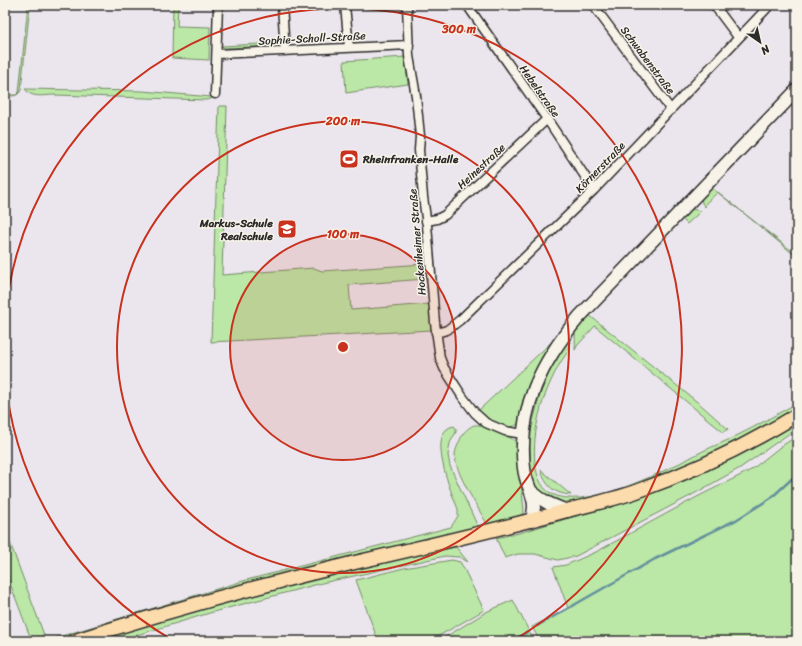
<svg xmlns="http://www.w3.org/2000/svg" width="802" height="646" font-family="Sriracha,sans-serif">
	<rect width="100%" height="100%" fill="#ebe6ed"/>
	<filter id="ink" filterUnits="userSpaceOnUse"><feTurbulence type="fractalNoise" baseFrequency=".025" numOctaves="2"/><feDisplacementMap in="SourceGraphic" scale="8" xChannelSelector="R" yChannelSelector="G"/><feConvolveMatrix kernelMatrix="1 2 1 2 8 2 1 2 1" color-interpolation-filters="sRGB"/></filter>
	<g filter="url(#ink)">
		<path fill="#bbe8a6" stroke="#738a68" d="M28,5H30L21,90C18,97 12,96 5,96V95H16L19,92Z
			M173,5H178L177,26L210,27L209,60L172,58Z
			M277,43L276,46L224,48L222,46Z
			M405,57L408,84L346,93L344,61Z
			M25,89L142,91L212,97L211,99L206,100L55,95C45,95 32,99 25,89Z
			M219,106H227L222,275L314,268L322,271L424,264L425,279L349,285L351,310L430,304L432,330L211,342Z
			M711,187L717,192L797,255V257L718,192L706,203L705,207L702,203L701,197Z
			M692,209L701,211L687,224L682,219L589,315L701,405L728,429L723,432L595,326L577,346L575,350C576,342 574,335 576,328L689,210Z
			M559,335L520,422C509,435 488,420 479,410Z
			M568,339L571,343C569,352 562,359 558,367C542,396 532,430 535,463C537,477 542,492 557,496C594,508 669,469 703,451C713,446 725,442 736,436C757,426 777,414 797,403V412L745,441L650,482L595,499L557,503L536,490L531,477L530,445L532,425L541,392L549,373Z
			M797,422V428L740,468L690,496L576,556L558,560L535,554H518L505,558L496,538L519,533L595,510Z
			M474,425H480L509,437L515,441L518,451L524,511L520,517L512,520L487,524C479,509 454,471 455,455C455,450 458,445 460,440C463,433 466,429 474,425Z
			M454,426L456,428V432L450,443L448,455L450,466L478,527L65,641H45L243,581L451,527L458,516V509C452,495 425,430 454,426Z
			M797,436V641H540L532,627L568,608L553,567L566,565L596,552L697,497L751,470L780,447Z
			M541,470L571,495C555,494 545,486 541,470Z
			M5,529L44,635L31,639L5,570Z
			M456,547L468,562L459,557L445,556L322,583L213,612L117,641H90L200,607L354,568Z
			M452,560L460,562L463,567L484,610L430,641H378L356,580L404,568Z
			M513,600L534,641H439L486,612Z"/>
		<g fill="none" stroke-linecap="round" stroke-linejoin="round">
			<path stroke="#648f9e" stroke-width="2.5" d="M537,626L655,559L736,520L771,498L797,474
				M512,641L528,632"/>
			<g stroke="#2b2b2b" stroke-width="11">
				<path id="street" d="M282,5L285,51
					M345,5L349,48
					M407,5L409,56L416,96L420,136L419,150L423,197L427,225L435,323L440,358L444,368L462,396L475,413L486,423L505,431L523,434
					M467,5L547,119L594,190
					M593,5L671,110
					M714,5L738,37
					M217,54L409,45
					M215,94L218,5
					M426,221L437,219L445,215L547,119
					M436,333L447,330L460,320L594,190L770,5"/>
			</g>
			<g stroke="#2b2b2b" stroke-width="15">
				<path id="secondary" d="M532,492C543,502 554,506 567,511
					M531,521C540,499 526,489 524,468C517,409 542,361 579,317L797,90"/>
			</g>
			<g stroke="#2b2b2b" stroke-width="16">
				<path id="primary" d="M74,641C167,611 262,585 357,562C427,546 496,530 565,511C588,505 612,500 635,492C692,472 746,446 797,415"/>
			</g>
			<use href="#street" stroke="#f7f3e8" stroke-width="8"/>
			<use href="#secondary" stroke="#f7f3e8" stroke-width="12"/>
			<use href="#primary" stroke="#fcdcac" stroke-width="13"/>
		</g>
	</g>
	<circle cx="343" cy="347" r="113" fill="#c8321e" fill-opacity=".12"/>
	<g fill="none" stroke="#c8321e" stroke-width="2">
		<circle cx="343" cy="347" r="113"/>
		<circle cx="343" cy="347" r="226"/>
		<path d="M174 641A339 339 0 0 1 5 374M5 320A339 339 0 1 1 512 641"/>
	</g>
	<defs>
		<g id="stadium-square" transform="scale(1)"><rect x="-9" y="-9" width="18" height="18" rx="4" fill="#c8321e" stroke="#f7f3e8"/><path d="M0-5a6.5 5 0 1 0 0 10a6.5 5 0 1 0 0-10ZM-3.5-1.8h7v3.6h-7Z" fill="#fff"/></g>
		<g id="school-square" transform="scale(1)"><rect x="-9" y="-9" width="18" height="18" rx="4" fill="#c8321e" stroke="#f7f3e8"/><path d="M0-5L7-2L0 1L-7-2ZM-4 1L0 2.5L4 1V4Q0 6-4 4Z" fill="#fff"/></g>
	</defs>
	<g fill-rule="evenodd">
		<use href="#stadium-square" x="349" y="159"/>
		<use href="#school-square" x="287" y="229"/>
	</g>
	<g text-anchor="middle" stroke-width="3" stroke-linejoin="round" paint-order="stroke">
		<g font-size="11" fill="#2b2b2b" stroke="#f7f3e8">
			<text transform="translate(312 38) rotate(-3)" y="4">Sophie-Scholl-Straße</text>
			<text transform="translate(648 60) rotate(53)" y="4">Schwabenstraße</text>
			<text transform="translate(540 91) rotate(55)" y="4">Hebelstraße</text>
			<text transform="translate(481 166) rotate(-43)" y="4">Heinestraße</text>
			<text transform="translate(600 167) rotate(-46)" y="4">Körnerstraße</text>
			<text transform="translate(417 242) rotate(-95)" y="4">Hockenheimer Straße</text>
		</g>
		<g font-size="11" font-weight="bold" fill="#2b2b2b" stroke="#f7f3e8" text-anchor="start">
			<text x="363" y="163">Rheinfranken-Halle</text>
			<text x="273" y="227" text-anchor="end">Markus-Schule<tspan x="273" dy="13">Realschule</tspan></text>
		</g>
	</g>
	<circle cx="343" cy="347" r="6" fill="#c8321e" stroke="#f7f3e8" stroke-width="2"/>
	<g font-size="12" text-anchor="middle" font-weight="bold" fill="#c8321e" stroke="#f7f3e8" stroke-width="3" stroke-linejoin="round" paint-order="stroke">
		<text x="459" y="33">300 m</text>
		<text x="343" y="125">200 m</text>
		<text x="343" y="238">100 m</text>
	</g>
	<rect width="802" height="646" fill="none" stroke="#f7f3e8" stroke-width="20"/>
	<rect x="10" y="10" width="782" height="626" fill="none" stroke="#2b2b2b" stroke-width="1.5" filter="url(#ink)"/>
	<g transform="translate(760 42) rotate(146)" stroke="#f7f3e8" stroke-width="3" paint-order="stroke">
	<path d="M0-3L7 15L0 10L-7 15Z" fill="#2b2b2b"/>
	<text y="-6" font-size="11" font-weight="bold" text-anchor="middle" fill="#2b2b2b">N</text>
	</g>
</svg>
